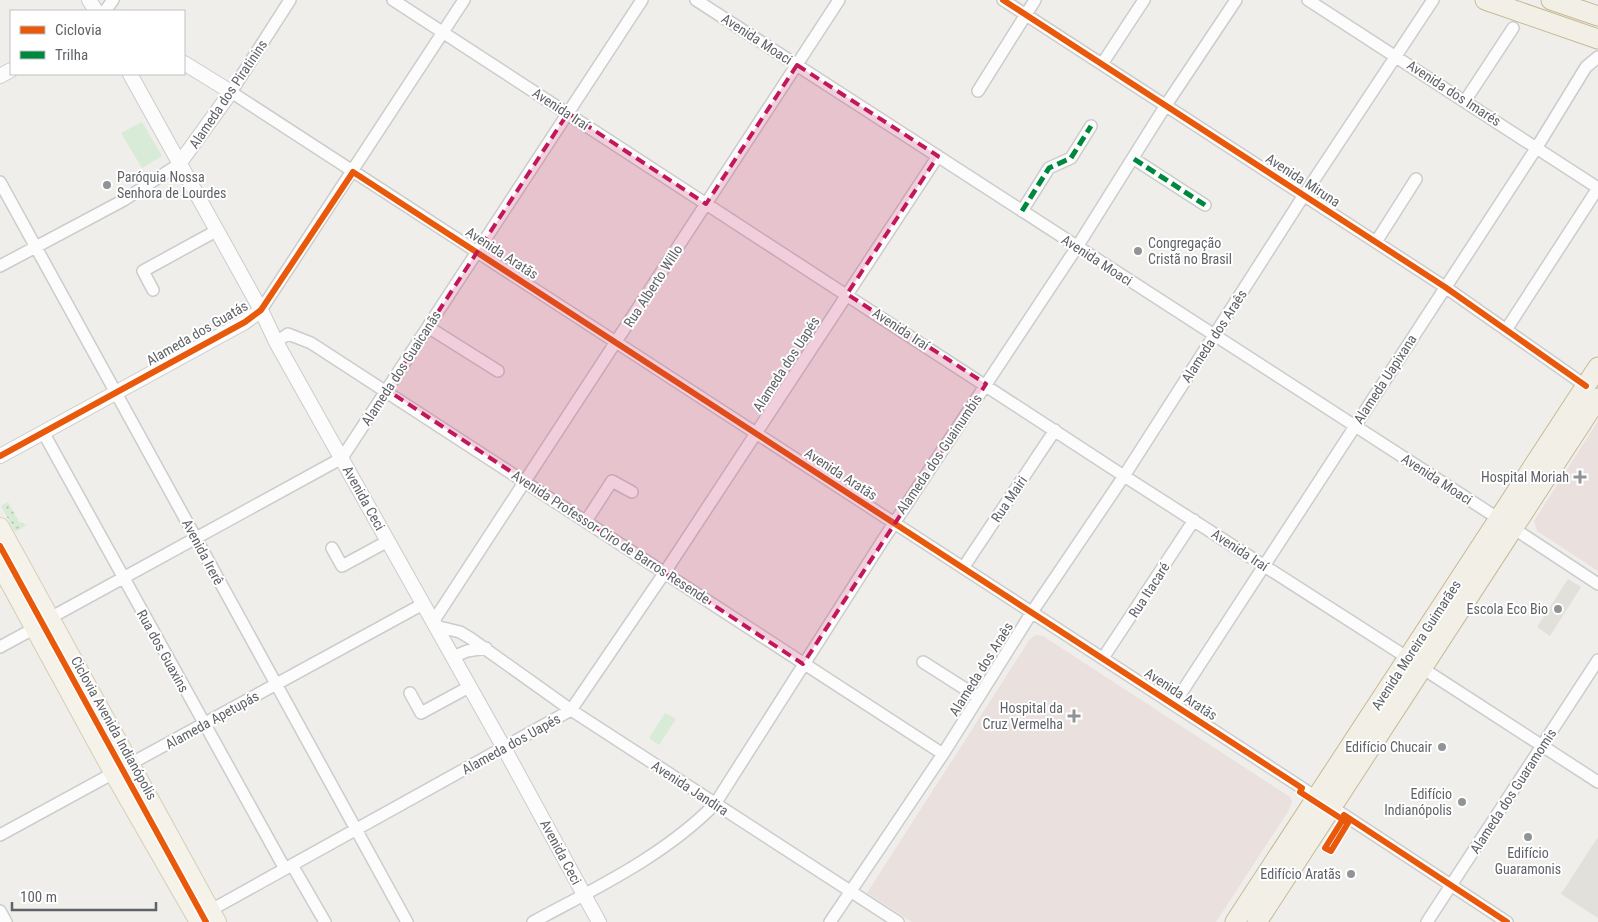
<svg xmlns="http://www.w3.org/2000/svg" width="1598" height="922" font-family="'Roboto Condensed',sans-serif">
	<defs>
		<pattern id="green-dots" width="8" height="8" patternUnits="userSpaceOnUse" patternTransform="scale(1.25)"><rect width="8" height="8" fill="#d8ebd6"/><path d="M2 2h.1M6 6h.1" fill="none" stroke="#b2c2b1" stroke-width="1.8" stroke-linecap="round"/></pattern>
	</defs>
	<rect width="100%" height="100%" fill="#efeeea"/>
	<path fill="#e2e0da" d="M1568,579L1581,587L1550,636L1537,627Z
		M1598,837V918L1561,894Z"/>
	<path fill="#eae0de" d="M1598,421V571L1537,531L1534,521Z
		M1036,635L1043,636L1290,797L1292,801L1289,810L1216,922H912L867,893L1030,639Z"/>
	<path fill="url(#green-dots)" d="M8,502L19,522L27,525L15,532L1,506Z"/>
	<path fill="#d8ebd6" d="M142,122L162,156L142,168L121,133Z
		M665,713L676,719L659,745L649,738Z"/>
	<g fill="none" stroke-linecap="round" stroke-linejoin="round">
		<g stroke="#cbcccc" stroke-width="14">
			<path id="minor" d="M290,0L231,92L1316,797
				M393,0L1124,476L1408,658
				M696,0L1499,519
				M1003,0L1445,287L1586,386
				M1308,0L1598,188
				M105,11L113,0
				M1102,64L1144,0
				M978,91L1035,0
				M1465,101L1513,28
				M1134,159L1205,205
				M0,182L407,922
				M1022,211L1049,168L1071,158L1091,126
				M1376,242L1416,179
				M0,266L124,200L179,164
				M153,290L143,271L216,231
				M261,310L464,0
				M428,327L498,371
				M1506,330L1598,188
				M276,342L288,334L311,343L943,754
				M43,432L285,869
				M586,521L612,481L632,492
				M1513,528L1598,584
				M332,548L342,566L388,541
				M963,568L1055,430
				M50,618L342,458L642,0
				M433,622L839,0
				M435,626L460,632L470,638L571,710L898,922
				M0,647L35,628
				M453,657L467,651L486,648
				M1103,658L1194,520
				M923,662L978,697
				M1422,668L1598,782
				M410,693L421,713L469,687
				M1174,704L1537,147L1586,67L1598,57
				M1332,807L1507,922
				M0,835L423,604
				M292,865L325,922
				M211,910L571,710L665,572L938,156
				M0,911L6,922
				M533,922C596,888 664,856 715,804L883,540L1077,247L1166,105L1236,0
				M830,922L943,754L1032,612L1124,476L1304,195L1433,0
				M1427,922L1598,660"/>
		</g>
		<g stroke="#cbcccc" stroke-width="16">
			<path id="tertiary" d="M89,0L96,11
				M130,74L261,310L276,342L504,748L599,922
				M0,76L11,70
				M179,164L231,92L184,63
				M0,456L245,322L261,310"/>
		</g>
		<g stroke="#d7ceb8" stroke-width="20">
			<path id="primary" d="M0,527L217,922
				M0,565L114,774L199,922"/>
		</g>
		<g stroke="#c8b996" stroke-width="21">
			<path id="trunk" d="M1485,0L1598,39
				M1551,0L1598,16
				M1235,922L1598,367
				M1257,922L1598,398"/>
		</g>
		<use href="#minor" stroke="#fdfcfc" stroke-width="11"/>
		<use href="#tertiary" stroke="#fdfcfc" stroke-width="14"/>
		<use href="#primary" stroke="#f4f2e9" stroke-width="18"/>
		<use href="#trunk" stroke="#f2f0e6" stroke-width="19"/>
		<path stroke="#00873e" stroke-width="5" stroke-dasharray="10 5" stroke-linecap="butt" d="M1134,159L1205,205
			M1022,211L1049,168L1071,158L1091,126"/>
		<g stroke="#fff" stroke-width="9">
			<path id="cycleway" d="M1003,0L1445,287L1586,386
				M0,456L245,322L261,310L353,172L1302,788L1300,792L1348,823L1331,851L1325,848L1345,816
				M0,546L206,922
				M1344,815L1507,922"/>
		</g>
		<use href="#cycleway" stroke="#e8590c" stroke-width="6"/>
	</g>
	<path fill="#c2185b" fill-opacity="0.2" stroke="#c2185b" stroke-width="4" stroke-dasharray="10 6" stroke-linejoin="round" d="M797,65L938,156L847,294L986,384L803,664L387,390L568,113L706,204Z"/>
	<g fill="#919496" stroke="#fff" stroke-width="2">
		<circle cx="107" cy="185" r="5"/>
		<circle cx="1138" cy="251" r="5"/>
		<path d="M1577.5 469.5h5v5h5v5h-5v5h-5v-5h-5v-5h5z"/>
		<circle cx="1558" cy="609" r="5"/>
		<path d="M1071.5 708.5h5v5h5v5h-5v5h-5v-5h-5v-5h5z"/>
		<circle cx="1442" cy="747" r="5"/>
		<circle cx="1462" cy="802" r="5"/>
		<circle cx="1528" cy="837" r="5"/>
		<circle cx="1351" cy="874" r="5"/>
	</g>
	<g text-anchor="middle" stroke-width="4" stroke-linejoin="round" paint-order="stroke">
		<g font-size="14" fill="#5f6368" stroke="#fff">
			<text transform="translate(757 39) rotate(33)" y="5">Avenida Moaci</text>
			<text transform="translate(1454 93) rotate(33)" y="5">Avenida dos Imarés</text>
			<text transform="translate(228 94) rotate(-56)" y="5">Alameda dos Piratinins</text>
			<text transform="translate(561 109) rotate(33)" y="5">Avenida Iraí</text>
			<text transform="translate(1303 180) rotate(33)" y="5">Avenida Miruna</text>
			<text transform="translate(502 253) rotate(33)" y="5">Avenida Aratãs</text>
			<text transform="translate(1097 260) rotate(33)" y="5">Avenida Moaci</text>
			<text transform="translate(653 286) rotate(-57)" y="5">Rua Alberto Willo</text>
			<text transform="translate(901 329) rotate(33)" y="5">Avenida Iraí</text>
			<text transform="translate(197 333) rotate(-30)" y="5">Alameda dos Guatás</text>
			<text transform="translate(1214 336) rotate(-57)" y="5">Alameda dos Araês</text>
			<text transform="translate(786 364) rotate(-57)" y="5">Alameda dos Uapés</text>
			<text transform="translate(401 368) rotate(-57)" y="5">Alameda dos Guaicanãs</text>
			<text transform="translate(1385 379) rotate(-57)" y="5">Alameda Uapixana</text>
			<text transform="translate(939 454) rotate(-56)" y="5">Alameda dos Guainumbis</text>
			<text transform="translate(841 474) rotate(33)" y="5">Avenida Aratãs</text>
			<text transform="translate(1437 479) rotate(33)" y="5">Avenida Moaci</text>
			<text transform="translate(364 498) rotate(61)" y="5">Avenida Ceci</text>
			<text transform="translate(1009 499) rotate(-56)" y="5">Rua Mairi</text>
			<text transform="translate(611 537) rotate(33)" y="5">Avenida Professor Ciro de Barros Resende</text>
			<text transform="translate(1240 550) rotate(33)" y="5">Avenida Iraí</text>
			<text transform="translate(203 552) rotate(62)" y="5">Avenida Irerê</text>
			<text transform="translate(1149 590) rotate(-57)" y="5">Rua Itacaré</text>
			<text transform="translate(1416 645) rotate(-57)" y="5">Avenida Moreira Guimarães</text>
			<text transform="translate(163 651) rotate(61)" y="5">Rua dos Guaxins</text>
			<text transform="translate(981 669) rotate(-58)" y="5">Alameda dos Araês</text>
			<text transform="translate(1181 694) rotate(33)" y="5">Avenida Aratãs</text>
			<text transform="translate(212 720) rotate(-29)" y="5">Alameda Apetupás</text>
			<text transform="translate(114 728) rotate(61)" y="5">Ciclovia Avenida Indianópolis</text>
			<text transform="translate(511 744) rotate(-29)" y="5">Alameda dos Uapés</text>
			<text transform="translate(690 788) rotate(33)" y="5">Avenida Jandira</text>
			<text transform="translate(1513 791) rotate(-57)" y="5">Alameda dos Guaramomis</text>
			<text transform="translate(561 852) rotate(62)" y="5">Avenida Ceci</text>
		</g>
		<g font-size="14" fill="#5f6368" stroke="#fff" text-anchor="end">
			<text x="117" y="182" text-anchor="start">Paróquia Nossa<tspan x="117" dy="16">Senhora de Lourdes</tspan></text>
			<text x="1148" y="248" text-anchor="start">Congregação<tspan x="1148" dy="16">Cristã no Brasil</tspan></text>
			<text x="1569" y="482">Hospital Moriah</text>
			<text x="1548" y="614">Escola Eco Bio</text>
			<text x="1063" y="713">Hospital da<tspan x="1063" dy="16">Cruz Vermelha</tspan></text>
			<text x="1432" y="752">Edifício Chucair</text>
			<text x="1452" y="799">Edifício<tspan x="1452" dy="16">Indianópolis</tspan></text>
			<text x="1528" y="858" text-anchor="middle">Edifício<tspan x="1528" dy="16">Guaramonis</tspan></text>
			<text x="1341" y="879">Edifício Aratãs</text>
		</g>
	</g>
	<rect x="10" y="10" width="175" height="65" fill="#ffffff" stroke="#bfc1c3"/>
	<rect x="20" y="26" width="25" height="8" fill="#e8590c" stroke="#bfc1c3"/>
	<text x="55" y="35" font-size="15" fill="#5f6368">Ciclovia</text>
	<rect x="20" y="51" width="25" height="8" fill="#00873e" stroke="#bfc1c3"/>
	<text x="55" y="60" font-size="15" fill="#5f6368">Trilha</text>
	<path d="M12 902v8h144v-8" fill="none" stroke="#5f6368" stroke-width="2.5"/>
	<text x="20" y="902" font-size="15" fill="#5f6368" stroke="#ffffff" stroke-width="4" paint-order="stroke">100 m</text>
</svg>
